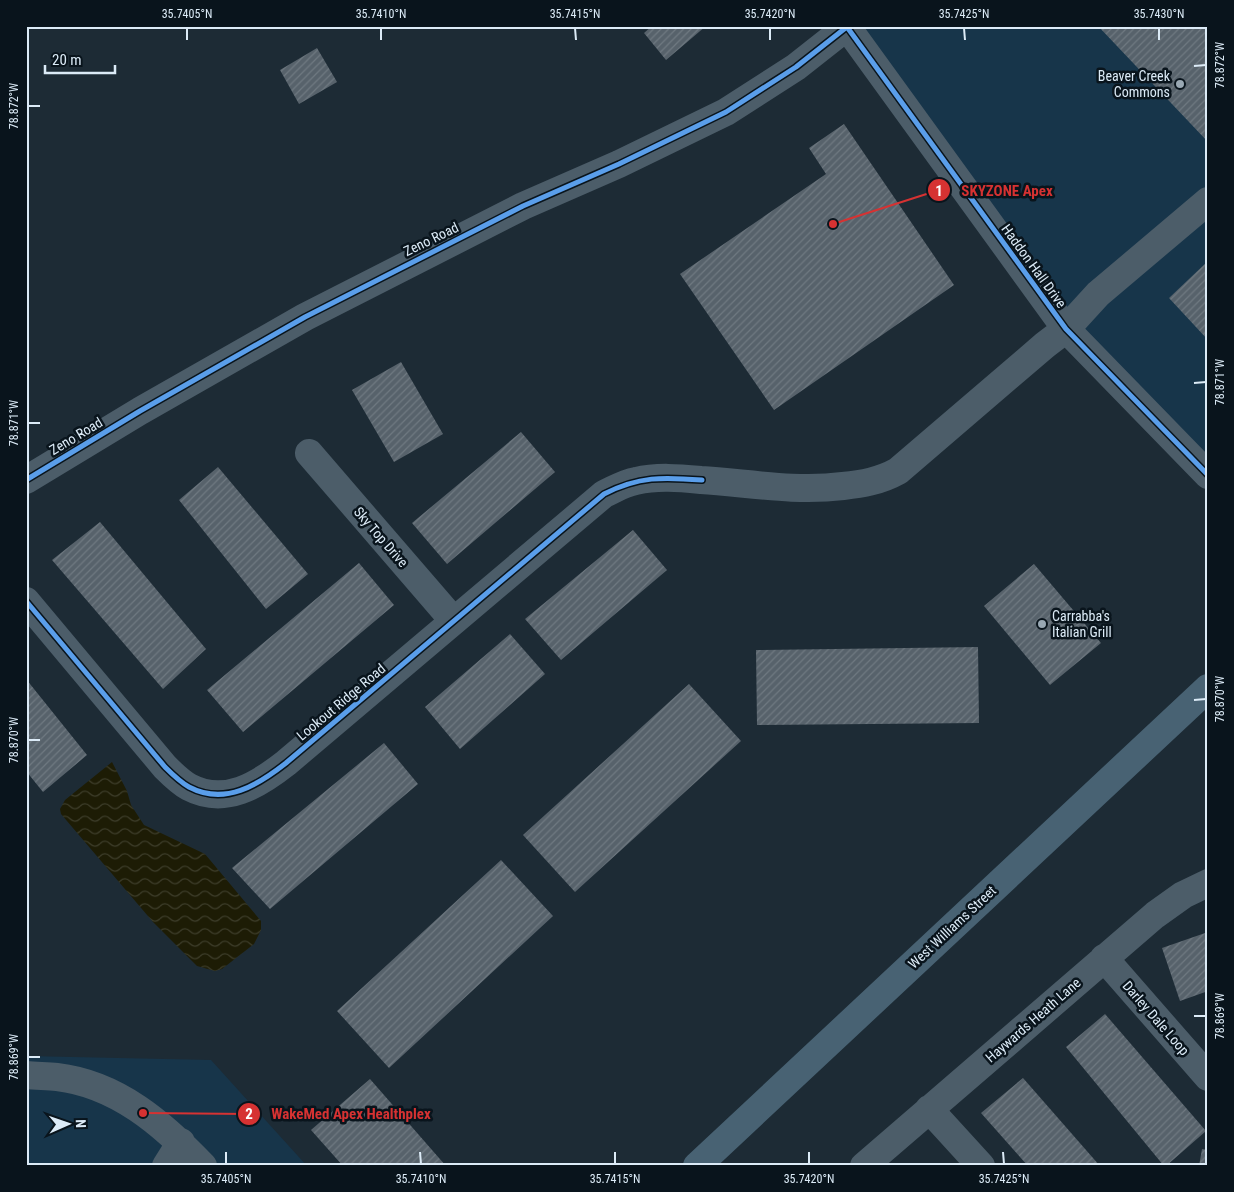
<svg xmlns="http://www.w3.org/2000/svg" width="1234" height="1192" font-family="'Roboto Condensed',sans-serif">
	<defs>
		<pattern id="water-waves" width="16" height="10" patternUnits="userSpaceOnUse" patternTransform="scale(1.25)"><rect width="16" height="10" fill="#1d1c05"/><path d="M0 5q4-4 8 0t8 0" fill="none" stroke="#3d3d2a"/></pattern>
		<pattern id="building-hatch" width="6" height="6" patternUnits="userSpaceOnUse" patternTransform="scale(1.25)"><rect width="6" height="6" fill="#57626b"/><path d="M-1 1l2-2M0 6l6-6M5 7l2-2" fill="none" stroke="#6f7981"/></pattern>
	</defs>
	<rect width="100%" height="100%" fill="#1d2b35"/>
	<path fill="#17354a" d="M848,26H1208V470L1066,329Z
		M26,1056L211,1060L307,1166H26Z"/>
	<path fill="url(#water-waves)" d="M112,762L127,791L131,805L144,825L205,854L261,921V930L254,944L222,969L215,971L197,966L153,922L61,814L60,809L65,800Z"/>
	<path fill="url(#building-hatch)" d="M652,26H706L666,60L644,33Z
		M1098,26H1208V142Z
		M317,48L337,82L299,104L280,70Z
		M844,124L954,285L774,410L680,274L826,174L809,148Z
		M1208,261V340L1169,298Z
		M401,362L443,434L394,462L352,390Z
		M521,432L555,472L447,564L412,523Z
		M218,467L308,574L266,609L179,500Z
		M100,522L206,649L163,689L52,560Z
		M633,530L667,570L561,660L525,619Z
		M359,563L394,605L243,732L207,690Z
		M1034,564L1101,643L1050,685L984,606Z
		M510,634L545,674L460,749L425,707Z
		M978,647L979,723L757,725L756,650Z
		M26,679L87,755L43,792L26,771Z
		M689,684L741,741L575,892L523,835Z
		M384,743L418,784L270,909L232,868Z
		M501,860L553,916L389,1068L337,1011Z
		M1208,932V991L1180,1001L1162,948Z
		M1105,1014L1206,1131L1166,1166H1164L1066,1047Z
		M1023,1078L1100,1166H1028L981,1113Z
		M370,1079L446,1166H343L311,1130Z
		M1202,1149L1208,1150V1166H1199Z"/>
	<g fill="none" stroke-linecap="round" stroke-linejoin="round">
		<path stroke="#4c5d69" stroke-width="28" d="M847,27L1066,329L1208,475
			M309,453L453,620
			M26,480L140,411L305,317L523,206L619,164L726,112L796,67L848,26
			M26,601L165,767C172,774 180,782 189,787C225,806 258,785 286,763L604,494C615,489 624,483 636,481C657,476 679,478 701,480C748,483 795,492 843,486C862,484 880,481 898,471L1045,345L1066,329L1098,294L1208,201
			M1104,958L1208,1077
			M26,1075C37,1076 47,1076 57,1077C117,1084 163,1124 203,1166
			M929,1109L981,1166
			M166,1166L181,1142
			M864,1166L1155,915L1183,895L1208,883"/>
		<path stroke="#486273" stroke-width="28" d="M697,1166L1208,688"/>
		<g stroke="#09141c" stroke-width="8">
			<path id="cycleway" d="M847,27L1066,329L1208,475
				M26,480L140,411L305,317L523,206L619,164L726,112L796,67L848,26
				M26,601L165,767C172,774 180,782 189,787C225,806 258,785 286,763L604,494C639,476 663,477 702,480"/>
		</g>
		<use href="#cycleway" stroke="#5a9eea" stroke-width="5"/>
	</g>
	<path fill="none" stroke="#dcebf7" stroke-width="2" d="M187,28V40M381,28V40M575,28L576,40M770,28V40M964,28L965,40M1159,28V40M1194,66L1206,65M28,106H40M1194,383L1206,382M28,423H40M1194,700L1206,699M28,740H40M1194,1016H1206M28,1057H40M226,1152V1164M420,1152L421,1164M615,1152V1164M809,1152V1164M1003,1152L1004,1164"/>
	<g fill="#99a8b3" stroke="#09141c" stroke-width="2">
		<circle cx="1180" cy="84" r="5"/>
		<circle cx="1042" cy="624" r="5"/>
	</g>
	<g text-anchor="middle" stroke-width="5" stroke-linejoin="round" paint-order="stroke">
		<g font-size="14" fill="#dcebf7" stroke="#09141c" text-anchor="end">
			<text x="1170" y="81">Beaver Creek<tspan x="1170" dy="16">Commons</tspan></text>
			<text x="1052" y="621" text-anchor="start">Carrabba's<tspan x="1052" dy="16">Italian Grill</tspan></text>
		</g>
		<g font-size="14" fill="#dcebf7" stroke="#09141c">
			<text transform="translate(431 239) rotate(-26)" y="5">Zeno Road</text>
			<text transform="translate(1034 266) rotate(54)" y="5">Haddon Hall Drive</text>
			<text transform="translate(76 436) rotate(-31)" y="5">Zeno Road</text>
			<text transform="translate(381 537) rotate(49)" y="5">Sky Top Drive</text>
			<text transform="translate(341 702) rotate(-40)" y="5">Lookout Ridge Road</text>
			<text transform="translate(952 927) rotate(-43)" y="5">West Williams Street</text>
			<text transform="translate(1156 1018) rotate(49)" y="5">Darley Dale Loop</text>
			<text transform="translate(1033 1020) rotate(-41)" y="5">Haywards Heath Lane</text>
		</g>
	</g>
	<path fill="none" stroke="#d63232" stroke-width="2" d="M833 224L939 190M143 1113L249 1114"/>
	<g fill="#d63232" stroke="#09141c" stroke-width="2">
		<circle cx="833" cy="224" r="5"/>
		<circle cx="143" cy="1113" r="5"/>
		<circle cx="939" cy="190" r="12"/>
		<circle cx="249" cy="1114" r="12"/>
	</g>
	<g font-size="15" text-anchor="middle" font-weight="bold" fill="#fff">
		<text x="939" y="196">1</text>
		<text x="249" y="1119">2</text>
	</g>
	<g font-size="15" text-anchor="middle" font-weight="bold" fill="#d63232" stroke="#09141c" stroke-width="5" stroke-linejoin="round" paint-order="stroke">
		<text x="1007" y="196">SKYZONE Apex</text>
		<text x="351" y="1119">WakeMed Apex Healthplex</text>
	</g>
	<rect width="1234" height="1192" fill="none" stroke="#09141c" stroke-width="55"/>
	<g transform="translate(68 1124) rotate(88)" stroke="#09141c" stroke-width="4" paint-order="stroke">
	<path d="M0-4L9 19L0 12L-9 19Z" fill="#dcebf7"/>
	<text y="-8" font-size="14" font-weight="bold" text-anchor="middle" fill="#dcebf7">N</text>
	</g>
	<path d="M45 65v8h70v-8" fill="none" stroke="#dcebf7" stroke-width="2.5"/>
	<text x="52" y="65" font-size="15" fill="#dcebf7" stroke="#09141c" stroke-width="4" paint-order="stroke">20 m</text>
	<rect x="28" y="28" width="1178" height="1136" fill="none" stroke="#dcebf7" stroke-width="2"/>
	<g font-size="12" text-anchor="middle" fill="#dcebf7">
		<text x="187" y="18">35.7405°N</text>
		<text x="381" y="18">35.7410°N</text>
		<text x="575" y="18">35.7415°N</text>
		<text x="770" y="18">35.7420°N</text>
		<text x="964" y="18">35.7425°N</text>
		<text x="1159" y="18">35.7430°N</text>
		<text transform="translate(1220 65) rotate(-90)" y="4">78.872°W</text>
		<text transform="translate(14 106) rotate(-90)" y="4">78.872°W</text>
		<text transform="translate(1220 382) rotate(-90)" y="4">78.871°W</text>
		<text transform="translate(14 423) rotate(-90)" y="4">78.871°W</text>
		<text transform="translate(1220 699) rotate(-90)" y="4">78.870°W</text>
		<text transform="translate(14 740) rotate(-90)" y="4">78.870°W</text>
		<text transform="translate(1220 1016) rotate(-90)" y="4">78.869°W</text>
		<text transform="translate(14 1057) rotate(-90)" y="4">78.869°W</text>
		<text x="226" y="1183">35.7405°N</text>
		<text x="421" y="1183">35.7410°N</text>
		<text x="615" y="1183">35.7415°N</text>
		<text x="809" y="1183">35.7420°N</text>
		<text x="1004" y="1183">35.7425°N</text>
	</g>
</svg>
